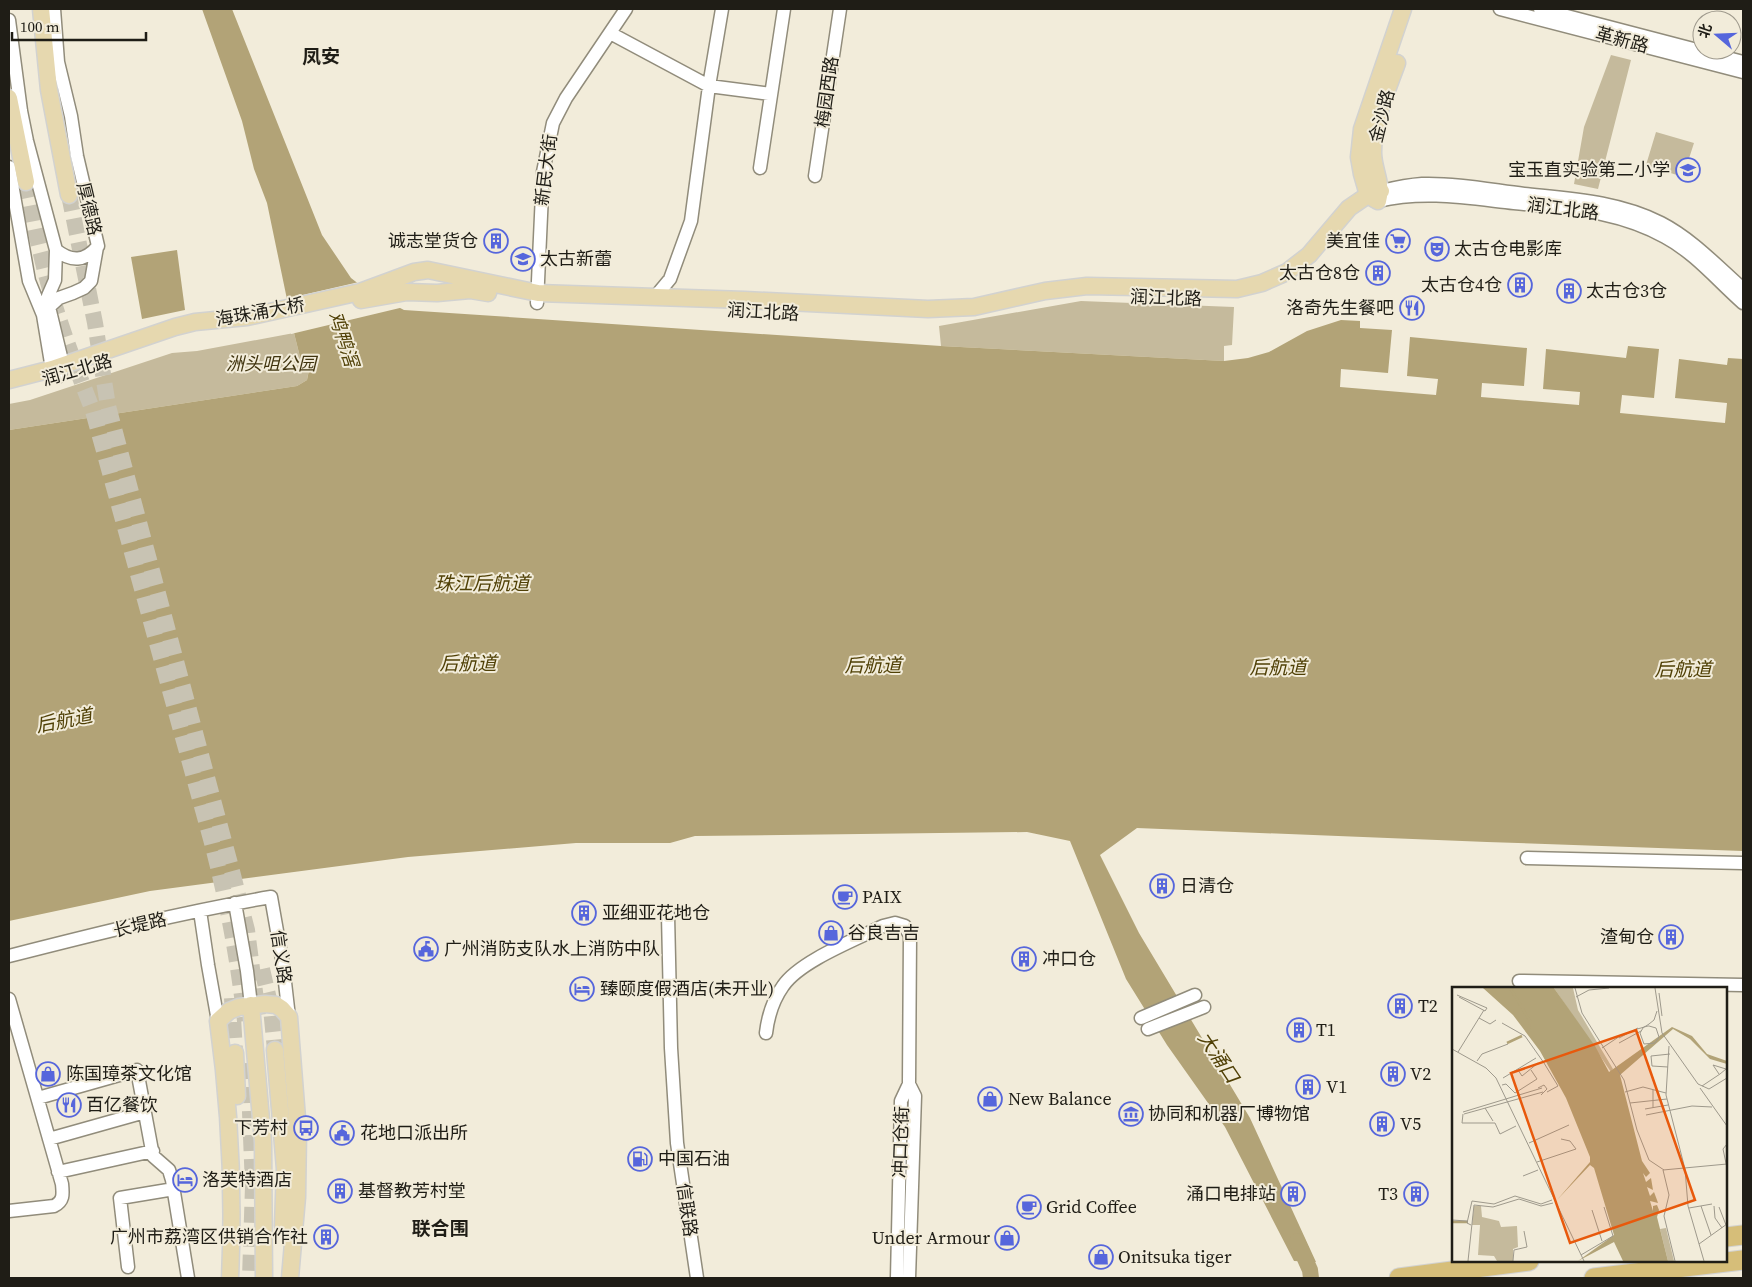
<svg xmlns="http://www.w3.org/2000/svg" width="1752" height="1287" font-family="'Source Serif 4','Noto Sans SC',serif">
	<rect width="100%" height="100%" fill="#f2ecda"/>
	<path fill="#c5ba9c" d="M1611,55L1631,60L1598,189L1574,184L1584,127Z
		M1656,132L1694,143L1683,177L1646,165Z
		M1081,301L1234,307L1232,345L1224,346V361L941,346L939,326Z
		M294,333L303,369H309L307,380L297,386L9,430V404L30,400L172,353L197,351Z"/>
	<path fill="#b2a377" d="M202,9H232L322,235L351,278L369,292L404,310L941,346L1224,361L1248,358L1269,352L1307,331L1341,320L1360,321V328L1392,330L1388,373L1341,369L1340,387L1436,395L1438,379L1407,376L1410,337L1527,348L1524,386L1482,383L1481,397L1579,405L1580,392L1543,389L1546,349L1626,358L1628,346L1659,349L1654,398L1622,395L1620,413L1725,423L1727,403L1675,398L1679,359L1727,365L1728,358L1743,359V851L1487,842L1137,828L1100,855L1139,933L1250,1118L1316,1262L1294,1261L1225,1127L1167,1045L1126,979L1070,841L1027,832L695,836L670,843H576L408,857L150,891L9,921V430L297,386L307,380L309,370L303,369L294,333L267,203L254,169L242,121Z
		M177,250L185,310L142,319L131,257Z"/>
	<path fill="#f2ecda" d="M359,282L370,290L404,307L291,334L285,299Z"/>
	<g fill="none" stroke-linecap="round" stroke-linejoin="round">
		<path stroke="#b2a377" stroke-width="16" d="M1297,1241L1310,1270L1311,1278"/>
		<path stroke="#c8c3b3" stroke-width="16" stroke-dasharray="16 8" stroke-linecap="butt" d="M26,182C31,206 35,230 41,254C53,308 73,360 93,411L211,839C227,900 238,958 245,1021
			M69,195L95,323L108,406L233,875L247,930L258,1015
			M262,969L271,1008L275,1050
			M232,998L235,1053
			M248,1063L253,1186L250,1278"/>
		<g stroke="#918c7b" stroke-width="15">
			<path id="minor" d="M1500,9L1743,72
				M1540,9L1743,62
				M9,20L21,111L27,141L56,250C71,262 85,262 98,246L77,156L71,116L58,62L54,9
				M610,33L709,86L771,94
				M9,167L29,281L43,315L52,369L60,376L63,365L49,307L59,298L73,293L84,288L91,281L97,247
				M760,168L784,9
				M815,176L840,9
				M1381,191C1394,188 1408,185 1422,184C1456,183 1491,190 1524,194C1571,199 1617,201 1661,223C1692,239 1717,266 1743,289
				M1378,201C1424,190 1468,198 1514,203C1568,209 1616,210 1665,237C1695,253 1718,281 1743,303
				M655,297L670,279L691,221L709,86L722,9
				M537,303L543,172L553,123L566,98L626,9
				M44,311L48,296L55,280L56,250
				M1527,858L1743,863
				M235,903L247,971L251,1005
				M200,911L208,965L218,1021
				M668,915L671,1048L677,1143L697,1278
				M9,956C95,934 183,912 271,897L283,965L289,1017
				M1519,981L1743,985
				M9,999L62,1184C63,1194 64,1201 54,1206L9,1211
				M1141,1018L1195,995
				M1148,1029L1204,1007
				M766,1033C768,1016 773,1000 783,986C800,961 855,940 883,926L895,923L905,926L910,936L909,1084L901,1101L897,1278
				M909,1084L915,1096L909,1278
				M38,1098L137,1070L153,1156L169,1170L172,1180L188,1278
				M49,1139L145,1112
				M58,1172L153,1151
				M128,1267L120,1198L174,1189"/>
		</g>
		<g stroke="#d2d2d0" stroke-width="19">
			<path id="major" d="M41,9L49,90L69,195
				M9,98L26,182
				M1376,200L1368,195L1362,174L1359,157L1362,129L1403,9
				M1378,201C1383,183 1373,170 1373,152C1373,122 1387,91 1397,63
				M361,300L407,292L437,293L470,290L488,293
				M9,380L52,369L175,327L195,322L247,317L360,292L414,272L428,270L538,293L745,300L928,309L974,307L1045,291L1087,286L1237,289L1262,283L1287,272L1309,255L1349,208L1368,195L1381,191
				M251,1005L263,1142L264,1278
				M275,1050L285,1169L283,1226
				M235,1053L237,1096
				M230,1278C234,1192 230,1107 218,1021L229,1011L239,1007L265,1004L276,1005L282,1009L289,1017L298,1131L297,1197L290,1278"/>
		</g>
		<g stroke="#d2d2d0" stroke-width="21">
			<path id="highway" d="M1726,1237L1743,1235
				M1399,1278L1529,1261
				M1594,1278L1743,1260"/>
		</g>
		<use href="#minor" stroke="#fff" stroke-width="12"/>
		<use href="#major" stroke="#e6d8af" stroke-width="16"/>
		<use href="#highway" stroke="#d6be79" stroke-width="19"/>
	</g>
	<defs>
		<g id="school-ring" transform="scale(1.25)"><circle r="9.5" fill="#f2ecda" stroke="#5666dc" stroke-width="1.5"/><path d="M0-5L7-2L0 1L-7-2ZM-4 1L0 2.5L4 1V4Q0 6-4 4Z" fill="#5666dc"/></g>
		<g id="building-ring" transform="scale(1.25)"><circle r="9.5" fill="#f2ecda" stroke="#5666dc" stroke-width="1.5"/><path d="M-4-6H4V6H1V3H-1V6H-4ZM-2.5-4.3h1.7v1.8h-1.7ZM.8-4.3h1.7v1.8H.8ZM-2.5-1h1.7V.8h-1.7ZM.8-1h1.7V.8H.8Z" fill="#5666dc"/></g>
		<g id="supermarket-ring" transform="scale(1.25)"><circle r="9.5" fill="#f2ecda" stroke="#5666dc" stroke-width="1.5"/><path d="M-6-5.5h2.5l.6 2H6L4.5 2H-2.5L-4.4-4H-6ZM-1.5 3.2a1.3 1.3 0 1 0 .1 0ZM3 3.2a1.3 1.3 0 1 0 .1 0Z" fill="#5666dc"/></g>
		<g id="theatre-ring" transform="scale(1.25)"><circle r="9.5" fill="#f2ecda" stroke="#5666dc" stroke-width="1.5"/><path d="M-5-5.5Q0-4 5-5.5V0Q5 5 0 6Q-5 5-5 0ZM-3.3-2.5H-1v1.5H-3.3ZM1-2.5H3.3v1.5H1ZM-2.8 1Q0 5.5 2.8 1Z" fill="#5666dc"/></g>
		<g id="restaurant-ring" transform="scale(1.25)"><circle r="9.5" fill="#f2ecda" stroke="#5666dc" stroke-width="1.5"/><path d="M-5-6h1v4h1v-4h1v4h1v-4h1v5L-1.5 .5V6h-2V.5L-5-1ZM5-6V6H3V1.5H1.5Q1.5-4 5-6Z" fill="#5666dc"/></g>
		<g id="cafe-ring" transform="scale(1.25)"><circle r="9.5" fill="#f2ecda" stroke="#5666dc" stroke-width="1.5"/><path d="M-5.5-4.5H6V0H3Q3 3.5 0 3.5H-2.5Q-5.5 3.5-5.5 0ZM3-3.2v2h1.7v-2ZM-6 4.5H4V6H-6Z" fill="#5666dc"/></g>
		<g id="shop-ring" transform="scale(1.25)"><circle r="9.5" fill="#f2ecda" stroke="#5666dc" stroke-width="1.5"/><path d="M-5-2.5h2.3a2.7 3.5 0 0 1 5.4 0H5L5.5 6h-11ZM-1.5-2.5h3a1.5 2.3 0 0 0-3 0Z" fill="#5666dc"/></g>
		<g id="civic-ring" transform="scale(1.25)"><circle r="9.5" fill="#f2ecda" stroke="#5666dc" stroke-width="1.5"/><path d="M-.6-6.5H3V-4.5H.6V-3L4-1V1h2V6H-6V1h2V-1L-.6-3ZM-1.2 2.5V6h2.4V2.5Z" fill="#5666dc"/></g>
		<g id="hotel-ring" transform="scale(1.25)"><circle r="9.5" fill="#f2ecda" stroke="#5666dc" stroke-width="1.5"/><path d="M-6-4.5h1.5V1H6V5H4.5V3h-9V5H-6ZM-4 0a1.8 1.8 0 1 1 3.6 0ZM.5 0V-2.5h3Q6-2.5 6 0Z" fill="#5666dc"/></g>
		<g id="museum-ring" transform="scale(1.25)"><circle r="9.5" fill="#f2ecda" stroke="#5666dc" stroke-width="1.5"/><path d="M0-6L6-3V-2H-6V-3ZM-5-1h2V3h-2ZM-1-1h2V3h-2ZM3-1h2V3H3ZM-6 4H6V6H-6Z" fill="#5666dc"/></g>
		<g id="bus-ring" transform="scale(1.25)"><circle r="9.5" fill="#f2ecda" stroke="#5666dc" stroke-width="1.5"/><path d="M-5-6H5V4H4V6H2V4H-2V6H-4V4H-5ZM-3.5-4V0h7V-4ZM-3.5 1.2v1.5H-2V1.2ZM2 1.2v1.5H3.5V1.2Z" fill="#5666dc"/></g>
		<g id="fuel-ring" transform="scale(1.25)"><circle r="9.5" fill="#f2ecda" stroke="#5666dc" stroke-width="1.5"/><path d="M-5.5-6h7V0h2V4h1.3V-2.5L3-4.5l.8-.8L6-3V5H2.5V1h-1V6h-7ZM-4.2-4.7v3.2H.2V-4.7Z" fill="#5666dc"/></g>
	</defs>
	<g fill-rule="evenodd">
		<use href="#school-ring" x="1688" y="170"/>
		<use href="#building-ring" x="496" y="241"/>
		<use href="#supermarket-ring" x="1398" y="241"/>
		<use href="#theatre-ring" x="1437" y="249"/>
		<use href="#school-ring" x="523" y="259"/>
		<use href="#building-ring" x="1378" y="273"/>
		<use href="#building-ring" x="1520" y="285"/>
		<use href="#building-ring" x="1569" y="291"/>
		<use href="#restaurant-ring" x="1412" y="308"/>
		<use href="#building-ring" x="1162" y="886"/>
		<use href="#cafe-ring" x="845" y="897"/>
		<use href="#building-ring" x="584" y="913"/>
		<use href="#shop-ring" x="831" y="933"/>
		<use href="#building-ring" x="1671" y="937"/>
		<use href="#civic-ring" x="426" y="949"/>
		<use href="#building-ring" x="1024" y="959"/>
		<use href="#hotel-ring" x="582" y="989"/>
		<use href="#building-ring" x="1400" y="1006"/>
		<use href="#building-ring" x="1299" y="1030"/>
		<use href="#shop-ring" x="48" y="1074"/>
		<use href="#building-ring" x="1393" y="1074"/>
		<use href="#building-ring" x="1308" y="1087"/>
		<use href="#shop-ring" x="990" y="1099"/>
		<use href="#restaurant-ring" x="69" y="1105"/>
		<use href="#museum-ring" x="1131" y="1114"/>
		<use href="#building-ring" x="1382" y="1124"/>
		<use href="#bus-ring" x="306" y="1128"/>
		<use href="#civic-ring" x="342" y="1133"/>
		<use href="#fuel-ring" x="640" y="1159"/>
		<use href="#hotel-ring" x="185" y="1180"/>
		<use href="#building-ring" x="340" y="1191"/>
		<use href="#building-ring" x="1293" y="1194"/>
		<use href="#building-ring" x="1416" y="1194"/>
		<use href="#cafe-ring" x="1029" y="1207"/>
		<use href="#building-ring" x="326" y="1237"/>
		<use href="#shop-ring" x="1007" y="1238"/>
		<use href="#shop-ring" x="1101" y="1257"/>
	</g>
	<g text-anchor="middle" stroke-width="4" stroke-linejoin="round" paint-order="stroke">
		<g font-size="18" fill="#1f1d16" stroke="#f2ecda">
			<text transform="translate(1622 40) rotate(15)" y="6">革新路</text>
			<text transform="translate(827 92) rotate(-82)" y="6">梅园西路</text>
			<text transform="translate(1382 116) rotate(-76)" y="6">金沙路</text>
			<text transform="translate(546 170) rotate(-83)" y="6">新民大街</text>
			<text transform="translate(89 209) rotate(77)" y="6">厚德路</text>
			<text transform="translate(1563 209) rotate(7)" y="6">润江北路</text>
			<text transform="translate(1166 298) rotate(2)" y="6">润江北路</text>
			<text transform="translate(260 312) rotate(-10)" y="6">海珠涌大桥</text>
			<text transform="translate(763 312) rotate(3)" y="6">润江北路</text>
			<text transform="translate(77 370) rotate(-16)" y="6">润江北路</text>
			<text transform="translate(140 925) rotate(-13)" y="6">长堤路</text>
			<text transform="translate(281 957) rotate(82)" y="6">信义路</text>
			<text transform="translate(901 1142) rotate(-88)" y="6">冲口仓街</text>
			<text transform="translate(687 1210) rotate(82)" y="6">信联路</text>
		</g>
		<g font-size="18" fill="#1f1d16" stroke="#f2ecda" text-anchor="start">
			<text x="1670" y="176" text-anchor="end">宝玉直实验第二小学</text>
			<text x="478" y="247" text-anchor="end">诚志堂货仓</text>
			<text x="1380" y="247" text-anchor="end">美宜佳</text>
			<text x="1454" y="255">太古仓电影库</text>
			<text x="540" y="265">太古新蕾</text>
			<text x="1360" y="279" text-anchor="end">太古仓8仓</text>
			<text x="1502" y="291" text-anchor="end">太古仓4仓</text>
			<text x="1586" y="297">太古仓3仓</text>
			<text x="1394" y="314" text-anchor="end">洛奇先生餐吧</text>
			<text x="1180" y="892">日清仓</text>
			<text x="862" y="903">PAIX</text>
			<text x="602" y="919">亚细亚花地仓</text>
			<text x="848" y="939">谷良吉吉</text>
			<text x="1654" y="943" text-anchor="end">渣甸仓</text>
			<text x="444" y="955">广州消防支队水上消防中队</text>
			<text x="1042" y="965">冲口仓</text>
			<text x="600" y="995">臻颐度假酒店(未开业)</text>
			<text x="1418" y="1012">T2</text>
			<text x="1316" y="1036">T1</text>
			<text x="66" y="1080">陈国璋茶文化馆</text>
			<text x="1410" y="1080">V2</text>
			<text x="1326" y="1093">V1</text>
			<text x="1008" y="1105">New Balance</text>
			<text x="86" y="1111">百亿餐饮</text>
			<text x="1148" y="1120">协同和机器厂博物馆</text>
			<text x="1400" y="1130">V5</text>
			<text x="288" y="1134" text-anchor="end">下芳村</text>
			<text x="360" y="1139">花地口派出所</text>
			<text x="658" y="1165">中国石油</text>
			<text x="202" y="1186">洛芙特酒店</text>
			<text x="358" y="1197">基督教芳村堂</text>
			<text x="1276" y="1200" text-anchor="end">涌口电排站</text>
			<text x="1398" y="1200" text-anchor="end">T3</text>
			<text x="1046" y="1213">Grid Coffee</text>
			<text x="308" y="1243" text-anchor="end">广州市荔湾区供销合作社</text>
			<text x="990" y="1244" text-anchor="end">Under Armour</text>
			<text x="1118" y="1263">Onitsuka tiger</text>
		</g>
		<g font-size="18" font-style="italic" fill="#40340f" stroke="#f2ecda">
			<text x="271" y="370">洲头咀公园</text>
		</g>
		<g font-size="19" font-weight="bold" fill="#1f1d16" stroke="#f2ecda">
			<text x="321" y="63">凤安</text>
			<text x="440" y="1235">联合围</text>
		</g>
		<g font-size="19" font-style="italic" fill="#504006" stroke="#f2ecda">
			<text transform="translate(344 339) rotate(72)" y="7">鸡鸭滘</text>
			<text x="482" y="590">珠江后航道</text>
			<text x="468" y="670">后航道</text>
			<text x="873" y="672">后航道</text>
			<text x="1278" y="674">后航道</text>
			<text x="1683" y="676">后航道</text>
			<text transform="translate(64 720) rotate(-11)" y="7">后航道</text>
			<text transform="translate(1219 1057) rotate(56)" y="7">大涌口</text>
		</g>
	</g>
	<g transform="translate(1452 987)">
		<rect width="275" height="275" fill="#f2ecda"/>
		<path d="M102,1H121L126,23L161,82L159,85ZM22,219H29L30,230L47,234L49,240L65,239L66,260L61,262V274H45L42,269L26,268L28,238H20ZM214,241L222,274H216L208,242Z" fill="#c5ba9c"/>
		<path d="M31,1H102L143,59L157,85L220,40L240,49L255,67L275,74V77L258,72L238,52L221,42L168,88L190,174L198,186L194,190L191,186L194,195L199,191L201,203L195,200L198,209L202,205L205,213L206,216L198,214L201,224V219L205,218L207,223L205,230L216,274H171L162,255L126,274L162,248L142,181L138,178L105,213L138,175V170L114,111L88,64L61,28Z" fill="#b2a377"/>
		<path fill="none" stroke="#b2a377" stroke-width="2.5" d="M58,1L78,34L77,41M55,56L70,49M0,235H16"/>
		<path fill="none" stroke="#9e998c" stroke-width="1" d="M123,1L130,26L172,93L185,143L197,173L212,183M203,1L210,46L246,97L257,102L275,91M207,6L210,29M5,8L35,21L33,24L7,10M124,10L137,3L157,1M27,31L38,37L44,33M50,36L73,49L92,76L106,99L95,105M185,42L189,41L192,40L196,39H197L204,41L207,50L203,56L192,57L188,46L191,41L192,40L194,39L197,37L202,33L205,24M167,51L186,41M167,56L189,44M217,59L214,108L233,182L236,219L252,274M150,61L168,49M0,62L34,81L44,91L132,274M6,65L32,23M25,74L30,67L56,57M216,80L200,79L199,69L218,67M66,83L70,89L86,76M51,91L84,71M50,98L54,97L63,106L85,92L79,83M250,99L268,87L274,82L261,78L267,87M86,101L92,98L95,102L89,108M248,101L275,139M173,105L191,100L214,106M178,116L215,112M33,121L41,134M201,121V103M193,122L216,118M11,125L90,101M11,127L10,136H43L48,147L64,139M12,127L91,105M194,128L240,119L260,120M77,156L117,138M275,157L271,162L275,181M85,175L124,162L118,154L109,152M211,183L217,208L212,229L223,274M211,183L275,177M71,189L86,183M249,219L259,248M262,219L263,231L270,241M267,220L274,238M237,221L260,217M140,223L150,254M0,233L15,234M19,238L15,236L20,214L42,217L63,209L89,217L100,213M247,257L275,237M129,268L161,249L152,220M16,274L22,218L41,220L67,212L89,219L101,216M61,274L62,263L75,260L72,244"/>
		<path fill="#e8590c" fill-opacity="0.15" stroke="#e8590c" stroke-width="2.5" d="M184,43L243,213L118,256L59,86Z"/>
		<rect width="275" height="275" fill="none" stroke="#1f1d16" stroke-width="2.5"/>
	</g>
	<rect width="1752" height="1287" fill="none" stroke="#1f1d16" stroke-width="20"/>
	<g transform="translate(1717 35) rotate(289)"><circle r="24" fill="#f2ecda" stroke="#9e998c"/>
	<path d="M0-4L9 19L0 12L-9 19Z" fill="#5666dc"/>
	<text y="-8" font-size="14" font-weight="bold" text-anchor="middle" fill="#1f1d16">北</text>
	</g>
	<path d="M12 32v8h134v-8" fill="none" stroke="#1f1d16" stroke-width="2.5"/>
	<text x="20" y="32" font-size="15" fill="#1f1d16" stroke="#f2ecda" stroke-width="4" paint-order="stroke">100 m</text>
</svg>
